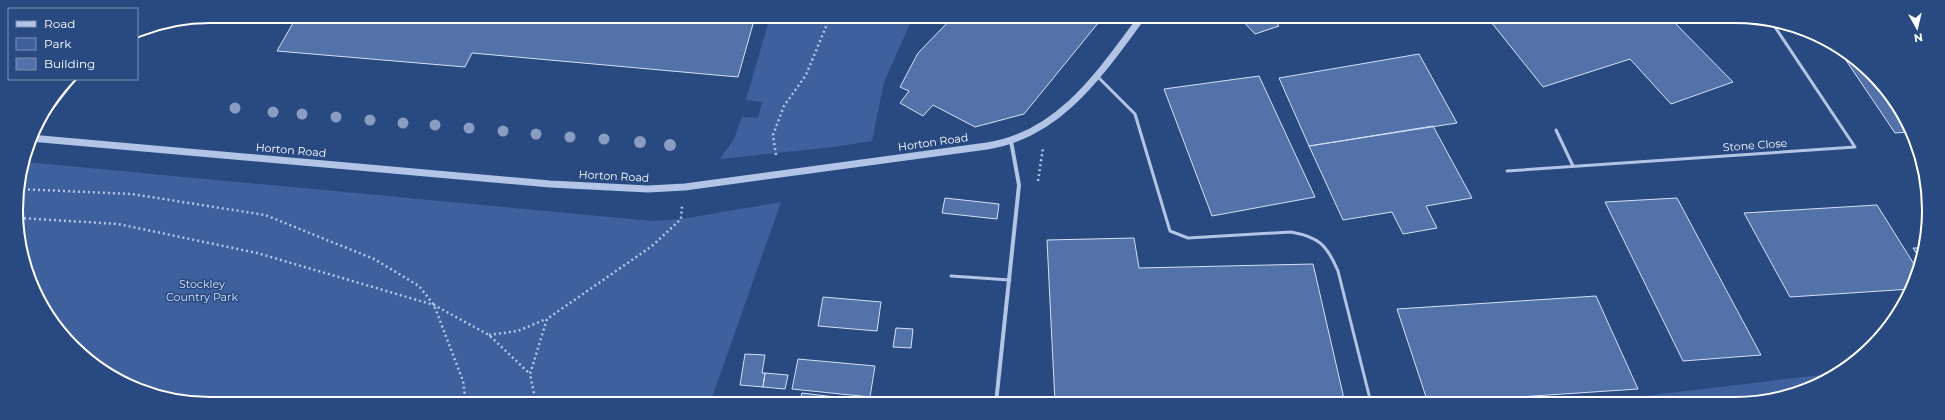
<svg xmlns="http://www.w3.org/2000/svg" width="1945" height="420" font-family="Montserrat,sans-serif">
	<rect width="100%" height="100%" fill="#294981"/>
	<path fill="#3e619e" d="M770,17H913L884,82L872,141L834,147L720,159L734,139L742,117L758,118L762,102L746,100Z
		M25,162L653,221L681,219L781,202L710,403L185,402L113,378L64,338L26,272L16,198Z
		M1837,373L1821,384L1748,404L1585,403Z"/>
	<path fill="#5272a9" stroke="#d5e1f5" d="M297,16L348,17H755L738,77L472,53L465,67L277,51Z
		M953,17H1103L1024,114L975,127L933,105L923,116L900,103L909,91L900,87L918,53Z
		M1239,17H1272L1279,26L1255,34Z
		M1487,17L1670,18L1733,82L1671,104L1630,59L1543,87Z
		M1837,47L1889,92L1909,132L1895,133Z
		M1419,54L1457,123L1309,146L1279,78Z
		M1259,76L1315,197L1212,216L1164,89Z
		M1433,126L1472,198L1426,206L1437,228L1403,234L1392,212L1343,220L1309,146Z
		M945,198L999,204L997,219L942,213Z
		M1677,198L1761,355L1683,361L1605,202Z
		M1877,205L1917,269L1911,289L1790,297L1744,213Z
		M1134,238L1139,268L1313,264L1345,403H1055L1047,240Z
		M1913,248H1924L1920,259Z
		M1596,296L1638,389L1428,403L1397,309Z
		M823,297L881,302L877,331L818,326Z
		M896,328L913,329L911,348L893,347Z
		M745,354L765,355L762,373H765L763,387L740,385Z
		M798,359L875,366L870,397L792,389Z
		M765,373L788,375L785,389L763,387Z
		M802,393L835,397L834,403H799Z"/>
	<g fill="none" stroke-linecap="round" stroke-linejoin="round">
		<path stroke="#b2c5e6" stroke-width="2.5" stroke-dasharray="2 3" stroke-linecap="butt" d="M776,155L773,135L784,106L806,75L830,17
			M1038,181L1043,148
			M18,189L132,194L265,215L374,259L419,286L434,305L463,381L466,403
			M19,218L118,224L257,253L434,305L489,335L530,374
			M489,335L518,331L546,319
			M536,403L530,374L547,319L652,246L681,219L682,206"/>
		<path stroke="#b2c5e6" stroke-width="3" d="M1097,76L1135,114L1170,231L1188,238L1291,232C1319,237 1327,245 1338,271L1371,403
			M1556,130L1573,166
			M31,136L75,79
			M1507,171L1855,147L1771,21
			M951,276L1010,280"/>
		<path stroke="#b2c5e6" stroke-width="4" d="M996,403L1019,185L1011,141"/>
		<path stroke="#b2c5e6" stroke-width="7" d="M30,138L550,184L648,189L685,187L987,146C1060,135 1101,72 1142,17"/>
	</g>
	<g fill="#889dc1">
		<circle cx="235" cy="108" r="5.5"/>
		<circle cx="273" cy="112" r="5.5"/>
		<circle cx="302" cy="114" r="5.5"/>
		<circle cx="336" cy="117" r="5.5"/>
		<circle cx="370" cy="120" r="5.5"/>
		<circle cx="403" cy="123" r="5.5"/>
		<circle cx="435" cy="125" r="5.5"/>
		<circle cx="469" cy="128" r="5.5"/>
		<circle cx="503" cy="131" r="5.5"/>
		<circle cx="536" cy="134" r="5.5"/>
		<circle cx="570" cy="137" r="5.5"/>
		<circle cx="604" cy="139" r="5.5"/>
		<circle cx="640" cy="142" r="6"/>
		<circle cx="670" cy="145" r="6"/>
	</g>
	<g text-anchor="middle" stroke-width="3" stroke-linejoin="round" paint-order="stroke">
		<g font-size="11" fill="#fff" stroke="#294981">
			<text transform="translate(933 142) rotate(-8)" y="4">Horton Road</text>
			<text transform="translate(1755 145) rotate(-4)" y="4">Stone Close</text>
			<text transform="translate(291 150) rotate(5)" y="4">Horton Road</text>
			<text transform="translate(614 176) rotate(3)" y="4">Horton Road</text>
		</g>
		<g font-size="11" fill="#d5e1f5" stroke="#294981">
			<text x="202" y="288">Stockley<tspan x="202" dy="13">Country Park</tspan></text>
		</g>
	</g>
	<path d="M0 0H1945V420H0ZM210 23H1735A187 187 0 0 1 1922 210V210A187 187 0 0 1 1735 397H210A187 187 0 0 1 23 210V210A187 187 0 0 1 210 23Z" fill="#294981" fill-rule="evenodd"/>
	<path fill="none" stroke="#fff" stroke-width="2" d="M210 23H1735A187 187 0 0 1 1922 210V210A187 187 0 0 1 1735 397H210A187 187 0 0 1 23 210V210A187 187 0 0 1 210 23Z"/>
	<rect x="8" y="8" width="130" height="72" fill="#294981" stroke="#7f92b3"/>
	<rect x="16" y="21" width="20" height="6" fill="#b2c5e6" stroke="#7f92b3"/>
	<text x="44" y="28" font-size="12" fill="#ffffff">Road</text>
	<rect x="16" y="38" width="20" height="12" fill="#3e619e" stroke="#7f92b3"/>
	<text x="44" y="48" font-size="12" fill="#ffffff">Park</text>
	<rect x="16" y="58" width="20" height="12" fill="#5272a9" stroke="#7f92b3"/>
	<text x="44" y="68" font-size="12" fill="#ffffff">Building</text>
	<g transform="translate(1917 28) rotate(172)" stroke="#294981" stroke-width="3" paint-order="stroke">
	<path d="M0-3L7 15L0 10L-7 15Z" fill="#ffffff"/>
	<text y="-6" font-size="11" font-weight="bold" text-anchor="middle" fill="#ffffff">N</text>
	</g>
</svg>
